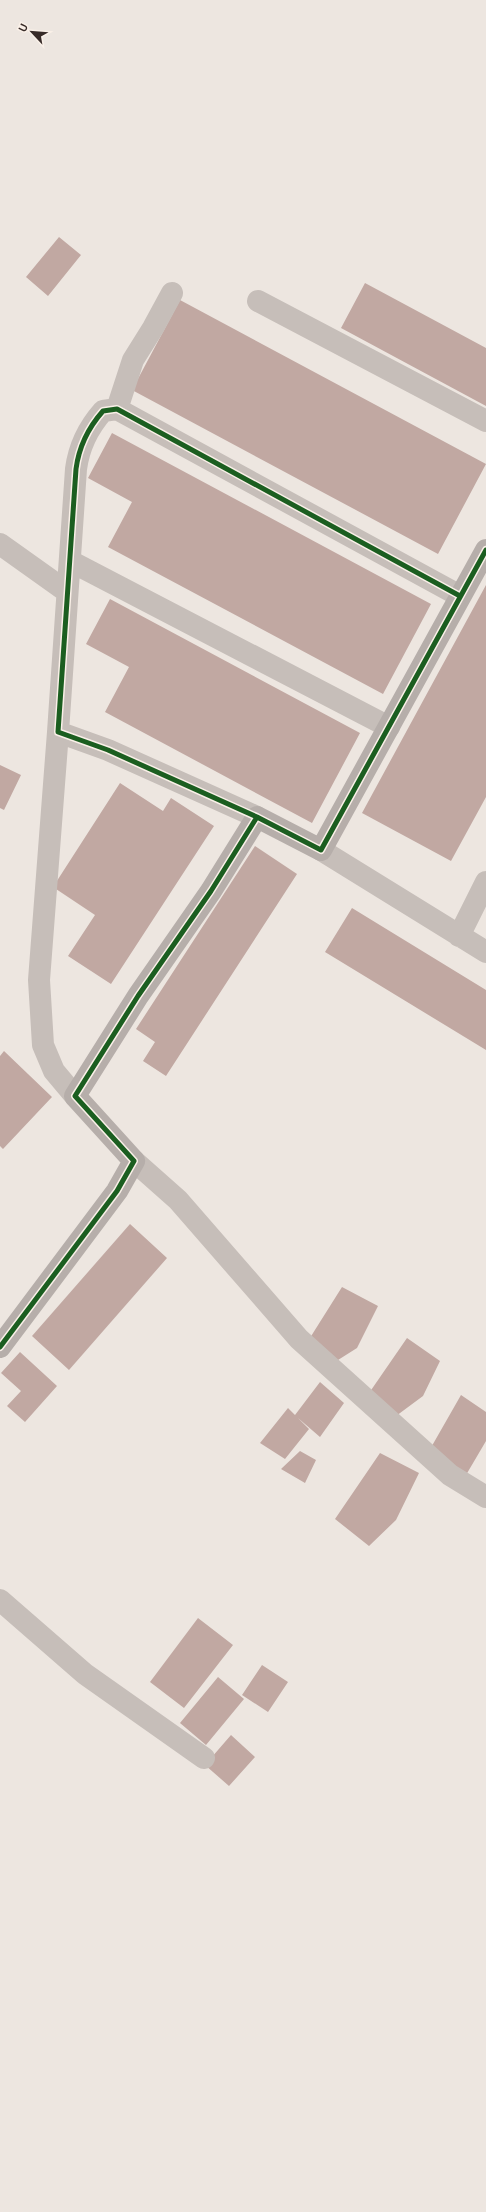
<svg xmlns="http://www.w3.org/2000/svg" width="486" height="2212" font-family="'Space Grotesk',sans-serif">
	<rect width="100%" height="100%" fill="#ede6e0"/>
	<path fill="#c1a8a2" d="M59,237L81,255L48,296L26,277Z
		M365,283L486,348V406L341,328Z
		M180,300L486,464L438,554L132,390Z
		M112,433L431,604L383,694L108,547L132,502L88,478Z
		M486,585V797L451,861L362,813Z
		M110,599L360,733L312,823L105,712L129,667L86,644Z
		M0,765L21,775L4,810L0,808Z
		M120,783L163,811L171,798L214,826L111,984L68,956L95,915L53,887Z
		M255,846L297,874L166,1076L143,1061L155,1042L136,1029Z
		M352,908L486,990V1050L325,952Z
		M4,1051L52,1097L3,1149L0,1146V1056Z
		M130,1224L167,1258L69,1370L32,1336Z
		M342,1287L378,1306L357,1348L338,1360L308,1341Z
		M407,1338L440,1361L423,1396L396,1416L367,1396Z
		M20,1352L57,1386L25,1422L7,1406L21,1391L1,1373Z
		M320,1382L344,1403L320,1437L298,1418L309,1429L285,1459L260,1443L288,1408L295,1415Z
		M461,1395L486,1412V1441L466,1475L429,1451Z
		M300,1451L316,1460L305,1483L281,1469Z
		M380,1453L419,1473L396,1520L369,1546L335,1519Z
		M198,1618L233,1645L184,1708L150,1682Z
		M262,1665L288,1682L268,1712L242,1695Z
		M218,1677L244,1699L206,1745L180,1723Z
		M231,1735L255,1757L229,1786L205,1765Z"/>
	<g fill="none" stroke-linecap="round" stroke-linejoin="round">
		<path stroke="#c6beb9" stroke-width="22" d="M258,301L486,421
			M117,409L133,360L153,328L172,293
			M0,544L66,591
			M70,561L389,727
			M58,732L39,980L43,1045L54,1071L75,1096
			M257,817L108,750L58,732L76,469C79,446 88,428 103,411L117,409L460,596
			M321,850L486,952
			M459,936L486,882
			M134,1161L178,1200L299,1339L450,1475L486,1497
			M0,1600L85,1674L204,1758"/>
		<path stroke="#b6aeaa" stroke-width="22" d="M0,1347L117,1191L134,1161L75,1096L138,996L211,891L257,817L321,850L486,550"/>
		<g stroke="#faf0e8" stroke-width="8">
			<path id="cycleway" d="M257,817L108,750L58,732L76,469C79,446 88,428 103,411L117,409L460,596
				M0,1347L117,1191L134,1161L75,1096L138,996L211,891L257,817L321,850L486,550"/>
		</g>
		<use href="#cycleway" stroke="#1b5e20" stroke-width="5"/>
	</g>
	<g transform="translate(32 32) rotate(296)" stroke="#faf0e8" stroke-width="3" paint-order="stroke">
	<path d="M0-3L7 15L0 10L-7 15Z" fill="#372b28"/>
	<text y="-6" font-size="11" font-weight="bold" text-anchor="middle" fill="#372b28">U</text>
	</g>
</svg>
